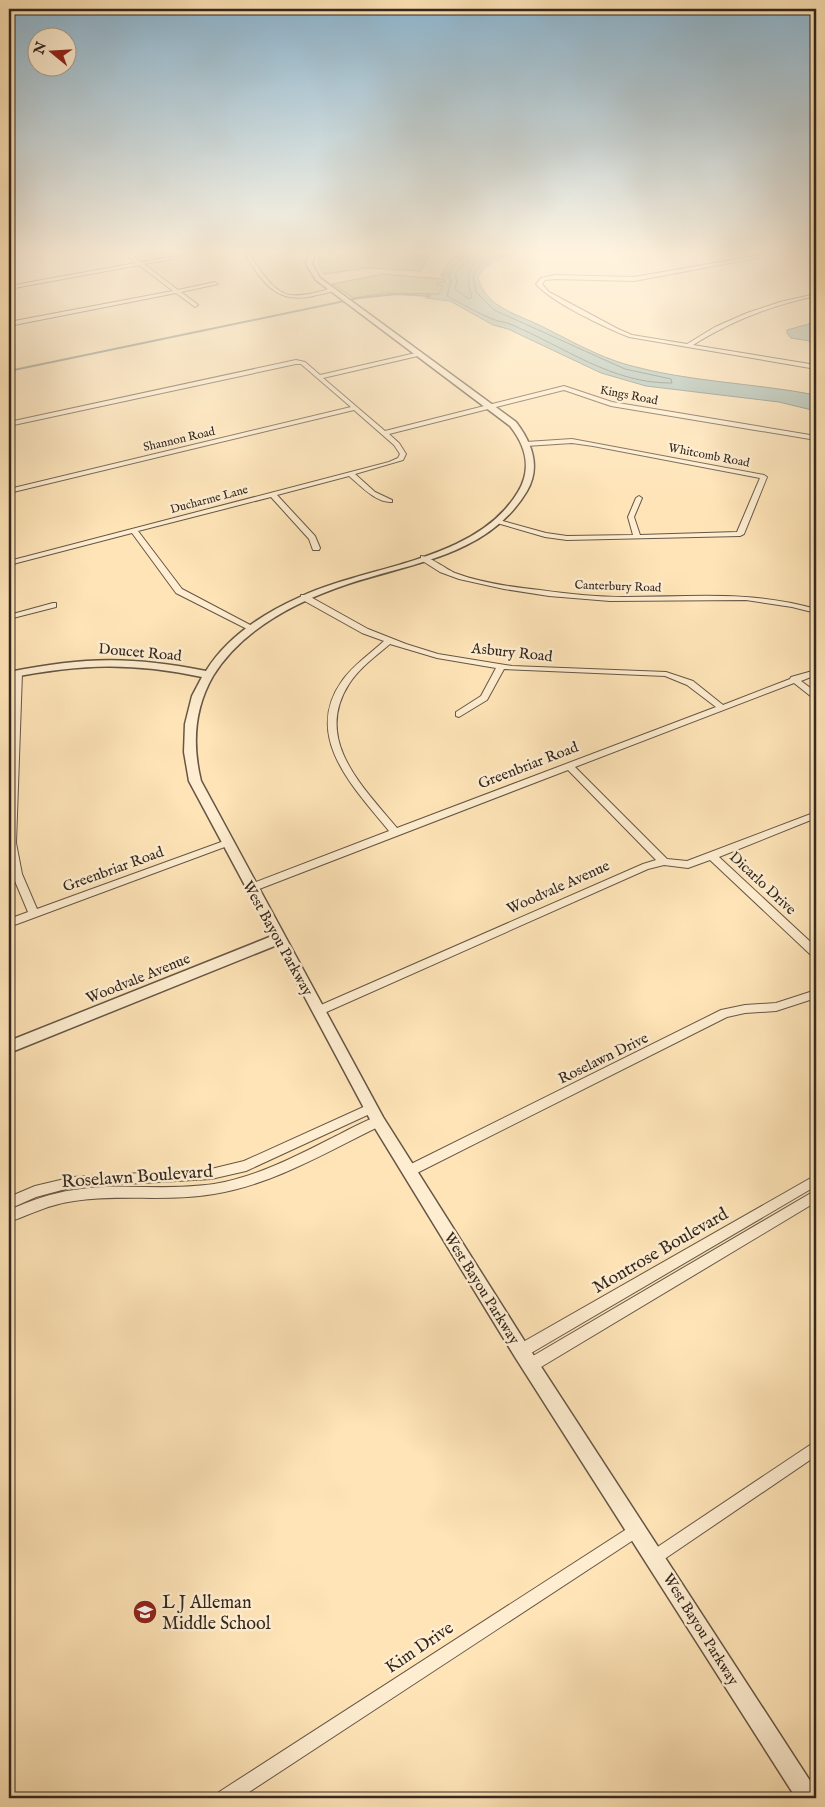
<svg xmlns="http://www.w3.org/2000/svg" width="825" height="1807" font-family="'IM FELL English',serif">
	<rect width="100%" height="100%" fill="#fee4b7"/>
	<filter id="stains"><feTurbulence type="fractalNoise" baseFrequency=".004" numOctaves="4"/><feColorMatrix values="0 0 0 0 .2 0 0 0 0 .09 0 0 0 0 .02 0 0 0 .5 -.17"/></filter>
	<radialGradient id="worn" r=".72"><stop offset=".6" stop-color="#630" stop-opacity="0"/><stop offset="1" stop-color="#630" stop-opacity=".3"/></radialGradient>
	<path fill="#c5c28a" stroke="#7c7454" d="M322,251H431L421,271L367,268L324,274C318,266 316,260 322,251Z
		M383,274L442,279L445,282L441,294L386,293L353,298L332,284Z"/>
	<path fill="#a2bdb6" stroke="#76817a" d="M463,251H529C509,256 489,258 478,277C484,305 513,313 537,324C566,338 596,356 628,365C689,382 754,383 816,395V411L779,402L646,386L601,373L508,329L493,325L450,301L426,298L427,294H439L443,286L436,285L438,282H446L441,275L450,261Z
		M816,322V342L791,338L787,333V330Z"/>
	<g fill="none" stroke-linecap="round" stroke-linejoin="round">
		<path stroke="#6a726a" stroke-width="1" d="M464,251L463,256L448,274L451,281L447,296C463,304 479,314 495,320C500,322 506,322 510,324C563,346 612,384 672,383L671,379L625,369L494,310L476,292L473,275L482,262L507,251
			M470,251L468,259L455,274L457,281L455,289L469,299L472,297C464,276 470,262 489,251"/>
		<path stroke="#76817a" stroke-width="2" d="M9,371L359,298L397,294L430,296"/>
		<g stroke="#665645" stroke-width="2">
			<path id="minor" d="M72,251H76V252L74,253Z
				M121,251H126L141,262L178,256V258L144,264L178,290L215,282L218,284L181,292L197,304L198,305L195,307L176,293L9,326V322L173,291L139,265L9,289V286L136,263Z
				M243,251H248C256,265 273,293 290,295C304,297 320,291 333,288L336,290C329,293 320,294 313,296C275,305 261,280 243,251Z
				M784,251H795L634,281L555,279L545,280L542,284L549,292L618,329L632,335L687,344L715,327L747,313L780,302L816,294V296C772,305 731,321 693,345L816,365V369L629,337C606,328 551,302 536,284L541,278L555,275L634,277Z
				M420,352L422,353V355L323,378L385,431L564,386L612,402L816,436V440L611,406L564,390L389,434L399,443L406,454L403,460L355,474L375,492L392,500V502C376,503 361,486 349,476L277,495L315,536L320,548L319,550H313L309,539L271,497L138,531L182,589L254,627L255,629L251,631L176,593L132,533L9,565V561L389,462L398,458L400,454L394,445L354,410L9,493V489L351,407L301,364H296L9,426V422L296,360L305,362L320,375Z
				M572,439L764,475L767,477L744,534L740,536L567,540L545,537L497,523V521L499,520L546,533L567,536L633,535L628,517L636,498L639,496L642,498L634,517L640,535L737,532L760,478L593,446L572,443L526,446L523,444L526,442Z
				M421,556C429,556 446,569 455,573C481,583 512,587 540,590C568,594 596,597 624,597C691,597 750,590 816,609V613L792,607L746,600L610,601L549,596L504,589L459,579L440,572L421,560Z
				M301,595H307L368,629L406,644L438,654L512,666L666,672L693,681L723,705L790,679L791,677L816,670V675L801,681L816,692V698H813L794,683L575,767L667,859L687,861L816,812V818L719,857L816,947V957L812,956L710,860L688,868L664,865L648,869L322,1014L318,1015L314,1014L313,1011L314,1008L643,864L656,860L568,770L254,891H248L246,888L248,885L389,831C355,789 302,737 342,681C353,665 370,654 384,641L362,633L301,599ZM390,644L437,658L496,668L481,696L456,712V716L459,717L487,700L504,669L665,676L687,685L716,707L397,828C363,787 313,740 349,684C359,668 376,656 390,644Z
				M53,603H56V607L9,619V615Z
				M15,671H21L22,673L16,843L22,874L37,909L224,841H230L232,843L230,845L9,927V919L28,912L12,874L9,856V787Z
				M816,990V998L776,1011L745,1013L727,1017L413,1175L409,1176L405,1175L403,1171L405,1167L721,1010L745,1005L776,1003Z
				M370,1104L374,1106L376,1109L374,1112L246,1171L211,1179L73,1187L36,1197L9,1209V1197L35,1186L73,1177L211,1169L244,1161Z
				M378,1116L382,1117L384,1121L382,1125C328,1151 275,1184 214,1194C168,1202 120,1194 74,1201C50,1204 31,1214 9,1222V1210C30,1201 51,1193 74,1190C120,1183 167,1191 214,1184C255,1177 293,1158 330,1139C346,1131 362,1122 378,1116Z
				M816,1175V1186L526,1356L521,1358L516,1356L514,1351L516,1346Z
				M816,1190V1202L536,1370L531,1372L526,1370L524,1365L526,1360Z
				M816,1441V1456L660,1562L655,1565L650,1562L647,1557L650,1552Z
				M636,1523L641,1525L643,1530L641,1535L240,1798H217L219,1792Z"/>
		</g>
		<g stroke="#665645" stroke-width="3">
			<path id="tertiary" d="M310,251H316L312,264L320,278L516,422C532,443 541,467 527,491C489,555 412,563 348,584C297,601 242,629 213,676C194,709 192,744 201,781L383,1117L527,1345L816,1790V1798H796L515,1357L373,1125L277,945L9,1053V1041L272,936L189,781L184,752L185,724L192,696L202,677C129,662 82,664 9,678V672C84,657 131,656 206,671C227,637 264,613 300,597C368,565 476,562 518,492C532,469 526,446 510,426L316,280L306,264Z"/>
		</g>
		<use href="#minor" fill="#feedd0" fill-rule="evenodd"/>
		<use href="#tertiary" fill="#feedd0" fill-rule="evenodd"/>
	</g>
	<linearGradient id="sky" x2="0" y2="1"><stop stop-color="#8cb8d4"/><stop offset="0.5" stop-color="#fff3df"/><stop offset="1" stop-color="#fff3df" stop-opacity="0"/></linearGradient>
	<rect width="825" height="504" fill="url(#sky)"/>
	<defs>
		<g id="school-disc" transform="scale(1.25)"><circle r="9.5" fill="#8f2418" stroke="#feedd0"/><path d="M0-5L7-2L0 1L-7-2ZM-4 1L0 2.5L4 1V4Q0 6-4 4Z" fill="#fff"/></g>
	</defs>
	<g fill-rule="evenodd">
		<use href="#school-disc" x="145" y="1612"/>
	</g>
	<g text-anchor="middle" stroke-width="5" stroke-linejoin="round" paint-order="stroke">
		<g font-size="12" fill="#33271f" stroke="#feedd0">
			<text transform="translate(629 395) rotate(11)" y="4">Kings Road</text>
			<text transform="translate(179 439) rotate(-13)" y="4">Shannon Road</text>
			<text transform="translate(709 455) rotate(11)" y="4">Whitcomb Road</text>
			<text transform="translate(209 499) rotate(-15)" y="4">Ducharme Lane</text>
			<text transform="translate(618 586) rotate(2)" y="4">Canterbury Road</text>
		</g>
		<g font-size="15" fill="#33271f" stroke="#feedd0">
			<text transform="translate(140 652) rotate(5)" y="5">Doucet Road</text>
			<text transform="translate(512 652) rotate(6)" y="5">Asbury Road</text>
			<text transform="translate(528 765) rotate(-21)" y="5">Greenbriar Road</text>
			<text transform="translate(113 869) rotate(-20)" y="5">Greenbriar Road</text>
			<text transform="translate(763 883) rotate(43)" y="5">Dicarlo Drive</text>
			<text transform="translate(558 887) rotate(-24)" y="5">Woodvale Avenue</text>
			<text transform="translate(278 938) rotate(61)" y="5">West Bayou Parkway</text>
			<text transform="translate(138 978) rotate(-22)" y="5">Woodvale Avenue</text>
			<text transform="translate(603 1058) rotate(-26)" y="5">Roselawn Drive</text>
			<text transform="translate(482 1288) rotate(58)" y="5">West Bayou Parkway</text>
			<text transform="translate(701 1629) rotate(58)" y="5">West Bayou Parkway</text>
		</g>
		<g font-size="18" fill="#33271f" stroke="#feedd0">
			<text transform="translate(137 1176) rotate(-4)" y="6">Roselawn Boulevard</text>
			<text transform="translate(660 1250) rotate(-30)" y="6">Montrose Boulevard</text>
			<text transform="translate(419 1647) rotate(-34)" y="6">Kim Drive</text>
		</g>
		<g font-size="18" fill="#33271f" stroke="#feedd0" text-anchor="start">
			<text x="162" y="1608">L J Alleman<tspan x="162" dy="21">Middle School</tspan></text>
		</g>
	</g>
	<rect width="825" height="1807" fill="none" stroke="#fee4b7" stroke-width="30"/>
	<rect x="10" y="10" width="805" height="1787" fill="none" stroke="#33271f" stroke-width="2.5"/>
	<rect x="15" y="15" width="795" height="1777" fill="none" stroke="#33271f"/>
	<g transform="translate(52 52) rotate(288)"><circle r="24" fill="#feedd0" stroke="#ad9e89"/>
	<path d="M0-4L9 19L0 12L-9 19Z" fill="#8f2418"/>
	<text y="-8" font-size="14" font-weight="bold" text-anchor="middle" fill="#33271f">N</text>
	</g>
	<rect width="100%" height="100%" filter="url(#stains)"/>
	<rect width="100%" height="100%" fill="url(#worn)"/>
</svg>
